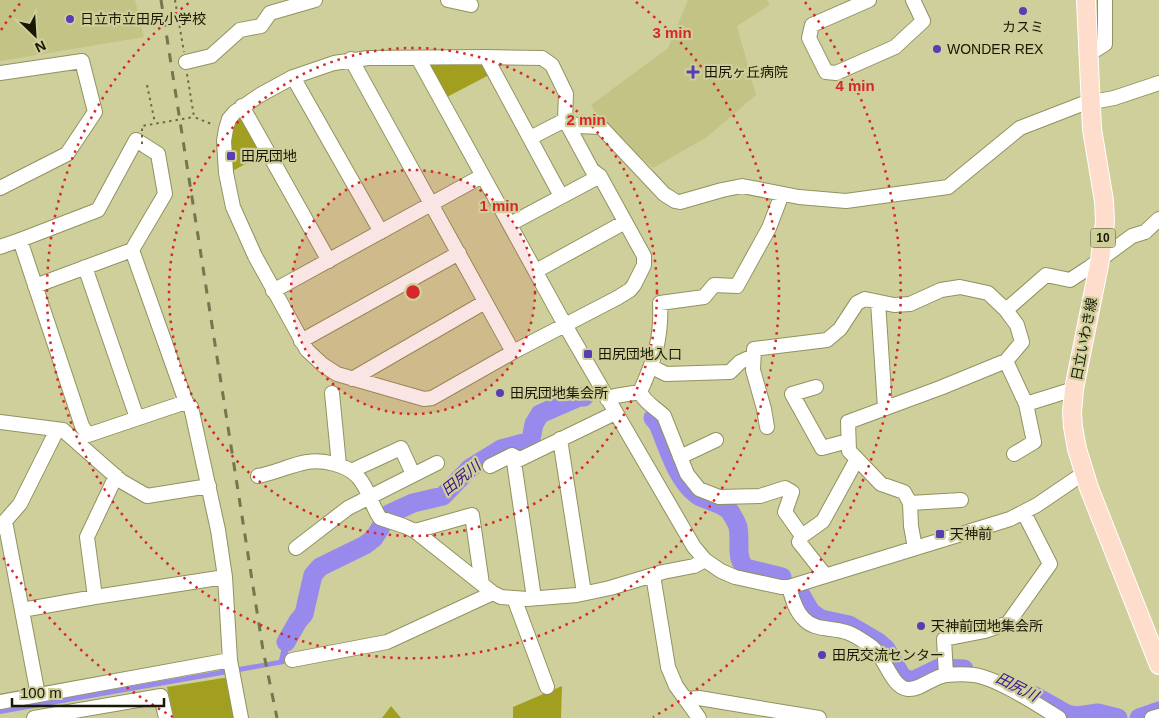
<svg xmlns="http://www.w3.org/2000/svg" width="1159" height="718" font-family="Helvetica,'Noto Sans JP',sans-serif">
	<rect width="100%" height="100%" fill="#cecf9a"/>
	<path fill="#c3c386" d="M0,0H135L144,37L0,61Z
		M688,0H767L770,5L737,26L756,95L707,137L653,168L599,120L591,105L668,48Z"/>
	<path fill="#a29f20" d="M478,61L483,64L489,75L445,98L429,66L433,62Z
		M238,115L244,117L265,153L231,172C230,152 229,133 238,115Z
		M230,677L236,718H174L167,687Z
		M562,686L561,718H513V707Z
		M391,706L401,718H382Z"/>
	<path fill="#978aec" d="M296,619L301,622L289,641L288,655L284,664L0,714V709L279,660L284,638Z"/>
	<g fill="none" stroke-linecap="round" stroke-linejoin="round">
		<path stroke="#978aec" stroke-width="19" d="M653,418L658,424C668,447 676,479 697,495C707,502 724,502 731,513C733,517 737,523 738,527C741,542 735,556 745,568L782,577
			M801,595L811,612L821,619L849,625L878,642L886,649L902,677L912,681L939,668L964,669
			M286,642L298,621L304,614L313,575L320,567L365,545L374,538L389,514L413,503L443,496L470,468L501,449L527,442L531,439L534,424L540,414L579,397H584
			M1035,696L1067,714L1077,716L1098,713L1118,718
			M1139,718L1159,711"/>
		<g stroke="#92925f" stroke-width="16">
			<path id="minor" d="M448,0L471,5
				M869,0L812,25L809,38L826,72L836,73L895,47L923,21L913,0
				M1089,54L1105,44V0
				M486,57L542,58L552,65L566,94L565,120L592,170L600,176L644,256V265L634,285L630,290L617,298L513,352L432,398L424,399L337,374L323,365L307,350L255,256L233,207L226,173L224,141L226,129L229,119L235,112L260,95L293,77L334,63L368,58Z
				M486,57L561,196
				M418,58L565,325L694,547L705,560L721,571L735,577L781,587H789L1010,519L1037,505L1084,473
				M351,59L513,352
				M186,62L211,56L240,30L261,26L270,13L315,0
				M0,73L82,61L95,112L67,154L0,188
				M293,77L381,232
				M242,106L329,261
				M530,138L565,120L578,126L601,127L664,194L675,201L680,202L722,190L742,186L799,197L846,201L948,187L1020,128L1082,104L1114,98L1159,83
				M782,194L769,228L737,286L714,285L704,297L660,303C662,338 654,361 640,392C646,404 655,407 664,416L687,474L699,489L719,497L760,496L785,488L792,492L785,512L802,536L823,521L857,459L849,451L848,422L940,388L1006,361L1022,342L1017,325L1006,310L1046,275L1070,280L1090,267L1132,236L1145,232L1159,219
				M510,224L600,176
				M20,240L98,210L136,140L158,154L165,194L132,250L35,286
				M0,247L20,240L82,426L88,435L186,402
				M132,250L186,402L191,407L218,530L225,577L230,660L241,718
				M85,267L137,418
				M536,271L625,222
				M273,291L482,176
				M878,302L885,408
				M301,341L459,253
				M1006,361L1026,404L1034,442L1014,454
				M652,367L666,374L730,372L740,362L753,356
				M352,379L485,302
				M816,387L792,394L822,448L848,441
				M332,393L339,465
				M607,399L615,396L640,392
				M1026,404L1074,389
				M0,422L63,430L121,481L147,496L209,486
				M767,427L764,409L753,370L754,349L827,340L840,329L857,303L865,299L894,305L910,304L941,290L960,287L988,293L1006,310
				M560,439L584,593
				M680,457L716,440
				M857,459L881,484L904,492L910,503L961,500
				M490,466L512,455L519,459
				M351,471L401,448L413,474
				M258,476C275,473 290,465 307,462C322,459 348,465 358,477C369,489 371,505 380,518L404,526L415,531L493,593L501,597L527,599L577,595L610,588L663,572L694,566L705,560
				M910,503L911,526L915,548
				M5,521L38,695
				M0,527L20,504L57,430
				M415,531L472,515L482,584
				M802,536L799,542L825,575
				M296,548L348,508L437,463
				M653,575L668,667L676,686L699,718
				M789,587C792,597 795,610 803,618C814,631 831,627 846,632C854,634 865,642 872,647C886,658 891,687 908,689C921,690 933,676 947,675C956,674 966,674 974,675C997,678 1038,705 1059,718
				M95,597L87,537L116,476
				M514,598L547,687
				M534,598L514,462L615,413
				M22,610L95,597L225,577
				M292,660L387,642L493,593
				M946,675L944,639L985,631L1008,623L1050,564L1024,513
				M685,699L699,698L819,718
				M0,702L230,660
				M34,718L161,696L166,718
				M1152,718L1159,716"/>
		</g>
		<g stroke="#fff" stroke-width="20">
			<path id="major" d="M1086,0L1092,129L1104,201L1105,222L1100,260L1074,389L1072,413L1073,427L1077,449L1089,488L1159,665"/>
		</g>
		<path stroke="#6b6b49" stroke-width="2" stroke-dasharray="2.5 4" stroke-linecap="butt" d="M175,0L184,52
			M187,74L194,117L214,125
			M147,85L155,123"/>
		<use href="#minor" stroke="#fff" stroke-width="14"/>
		<use href="#major" stroke="#ffddcd" stroke-width="18"/>
		<path stroke="#757550" stroke-width="3" stroke-dasharray="9 9" stroke-linecap="butt" d="M161,0L263,650L277,718"/>
		<path stroke="#6b6b49" stroke-width="2" stroke-dasharray="2.5 4" stroke-linecap="butt" d="M142,144V126L194,117"/>
	</g>
	<circle cx="413" cy="292" r="122" fill="#d62828" fill-opacity=".12"/>
	<g fill="none" stroke="#d62828" stroke-width="2.5" stroke-dasharray="2.5 5">
		<circle cx="413" cy="292" r="122"/>
		<circle cx="413" cy="292" r="244"/>
		<path d="M636 2A366 366 0 1 1 190 2"/>
		<path d="M173 717A488 488 0 0 1 1 554M1 30A488 488 0 0 1 21 2M805 2A488 488 0 0 1 653 717"/>
	</g>
	<g fill="#593db5" stroke="#cecf9a" stroke-width="2">
		<circle cx="1023" cy="11" r="5"/>
		<circle cx="70" cy="19" r="5"/>
		<circle cx="937" cy="49" r="5"/>
		<path d="M690.5 64.5h5v5h5v5h-5v5h-5v-5h-5v-5h5z"/>
		<rect x="226" y="151" width="10" height="10" rx="2.5"/>
		<rect x="583" y="349" width="10" height="10" rx="2.5"/>
		<circle cx="500" cy="393" r="5"/>
		<rect x="935" y="529" width="10" height="10" rx="2.5"/>
		<circle cx="921" cy="626" r="5"/>
		<circle cx="822" cy="655" r="5"/>
	</g>
	<g text-anchor="middle" stroke-width="4.5" stroke-linejoin="round" paint-order="stroke">
		<rect fill="#cecf9a" stroke="#4f4f32" stroke-width="1" x="1090.5" y="228.5" width="25" height="19" rx="4"/>
		<g font-size="12" font-weight="bold" fill="#191805">
			<text x="1103" y="242">10</text>
		</g>
		<g font-size="14" fill="#191805" stroke="#cecf9a" text-anchor="start">
			<text x="80" y="24">日立市立田尻小学校</text>
			<text x="1023" y="32" text-anchor="middle">カスミ</text>
			<text x="947" y="54">WONDER REX</text>
			<text x="704" y="77">田尻ヶ丘病院</text>
			<text x="241" y="161">田尻団地</text>
			<text x="598" y="359">田尻団地入口</text>
			<text x="510" y="398">田尻団地集会所</text>
			<text x="950" y="539">天神前</text>
			<text x="931" y="631">天神前団地集会所</text>
			<text x="832" y="660">田尻交流センター</text>
		</g>
		<g font-size="14" fill="#191805" stroke="#cecf9a">
			<text transform="translate(1084 339) rotate(-79)" y="5">日立いわき線</text>
		</g>
		<g font-size="15" font-style="italic" fill="#391187" stroke="#cecf9a">
			<text transform="translate(461 478) rotate(-39)" y="5">田尻川</text>
			<text transform="translate(1017 687) rotate(27)" y="5">田尻川</text>
		</g>
	</g>
	<circle cx="413" cy="292" r="8" fill="#d62828" stroke="#cecf9a" stroke-width="2.5"/>
	<g font-size="15" text-anchor="middle" font-weight="bold" fill="#d62828" stroke="#cecf9a" stroke-width="4.5" stroke-linejoin="round" paint-order="stroke">
		<text x="672" y="38">3 min</text>
		<text x="855" y="91">4 min</text>
		<text x="586" y="125">2 min</text>
		<text x="499" y="211">1 min</text>
	</g>
	<g transform="translate(35 35) rotate(155)" stroke="#cecf9a" stroke-width="4" paint-order="stroke">
	<path d="M0-4L9 19L0 12L-9 19Z" fill="#191805"/>
	<text y="-8" font-size="14" font-weight="bold" text-anchor="middle" fill="#191805">N</text>
	</g>
	<path d="M12 698v8h152v-8" fill="none" stroke="#191805" stroke-width="2.5"/>
	<text x="20" y="698" font-size="15" fill="#191805" stroke="#cecf9a" stroke-width="4" paint-order="stroke">100 m</text>
</svg>
